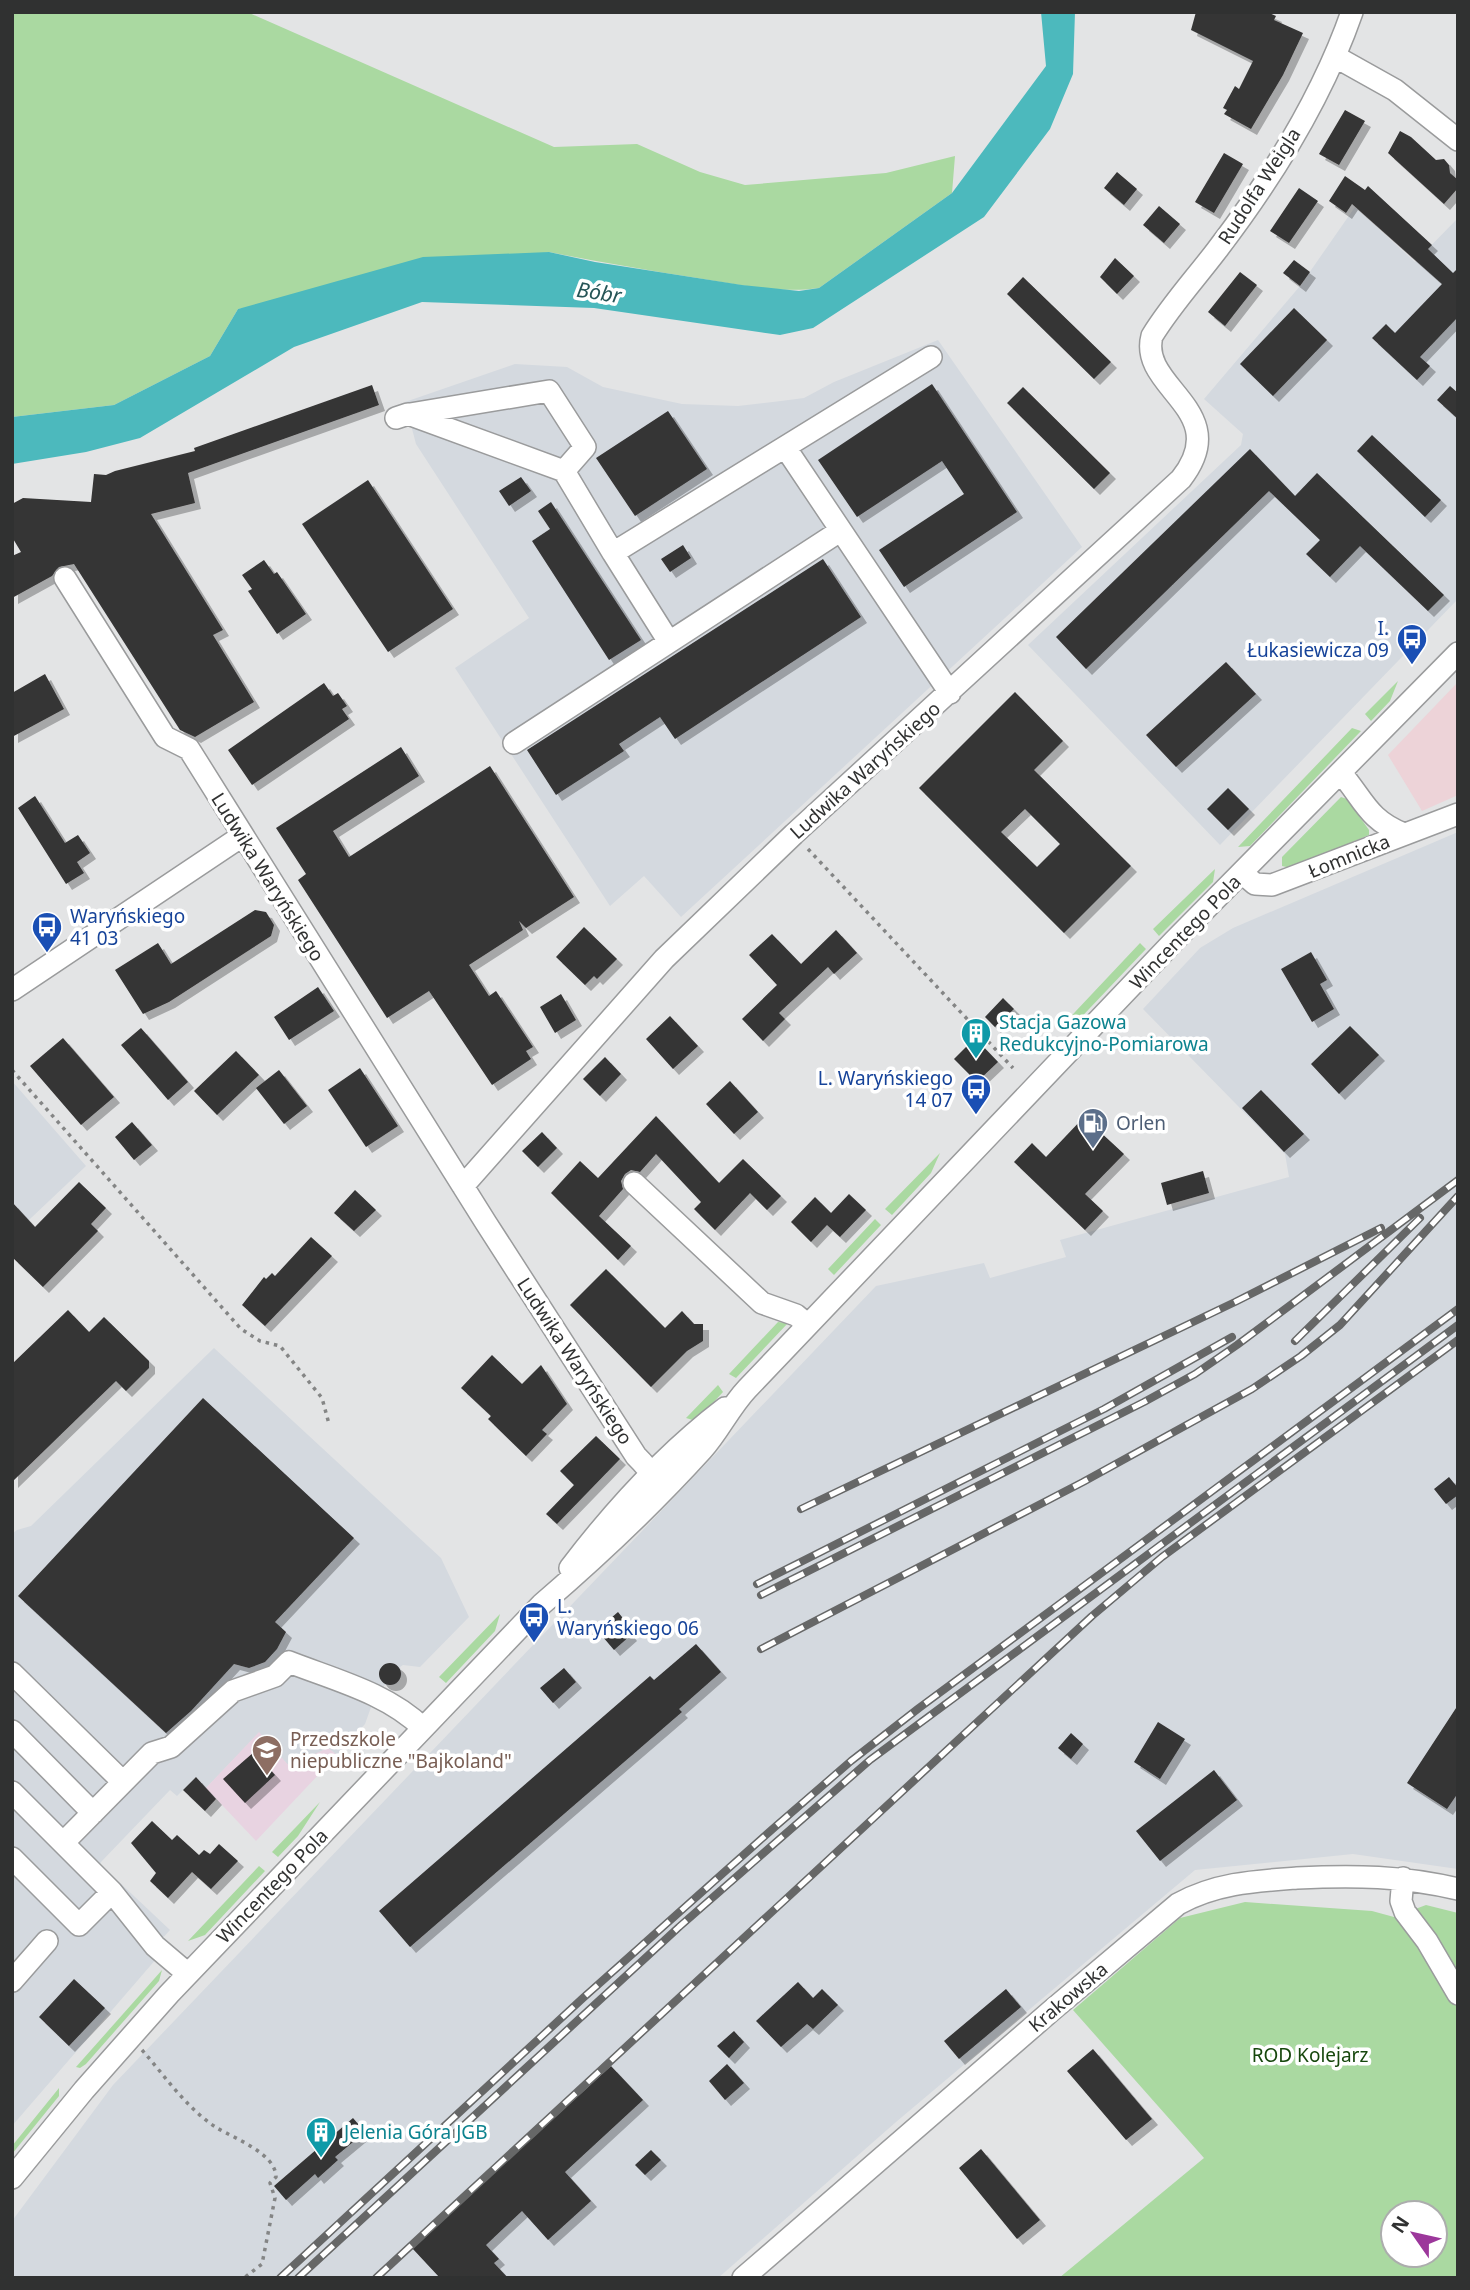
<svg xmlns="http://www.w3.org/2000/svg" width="1470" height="2290" font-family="'Noto Sans',sans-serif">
	<defs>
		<filter id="shadow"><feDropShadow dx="6" dy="6" stdDeviation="0" flood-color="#0004"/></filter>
	</defs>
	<rect width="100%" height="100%" fill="#e3e4e5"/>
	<path fill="#edd3d8" d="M1458,682V795L1422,811L1388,755Z"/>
	<path fill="#d4d9df" d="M1355,207L1415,262L1458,218V599L1220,845L1028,645L1241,445L1243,434L1204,399L1300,286Z
		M938,340L1082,547L681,917L644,876L610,906L455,668L529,618L416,444L405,402L515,364L567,367L603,387L682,404L738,406L781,401L804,398L834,382Z
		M1458,832V1869L1353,1854L1195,1870L896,2122L718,2278H12V2221L113,2085L876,1286L984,1263L990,1278L1066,1257L1060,1240L1289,1177L1285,1154L1143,1009L1200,948L1233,928Z
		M12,1081L86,1166L12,1236Z
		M214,1348L441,1558L469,1617L420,1667L403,1665L400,1667L402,1674L398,1683L393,1685H385L375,1696L365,1724L337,1755L328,1748L289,1766L259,1733L206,1788L196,1777L177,1796L170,1790L101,1862L100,1864L170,1930L150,1952L157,1958L12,2126V1534L17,1530L31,1526Z"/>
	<path fill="#e8d3e1" d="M259,1732L289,1766L328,1748L337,1755L256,1841L206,1788Z"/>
	<path fill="#aad9a1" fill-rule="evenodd" d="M12,12H247L554,147L637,144L700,172L745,185L886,173L955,156L952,193L819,288C779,294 737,284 697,278C647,270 598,262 549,252L238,309L210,356L114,405L12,417Z
		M1398,681L1390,701L1371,721L1365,714Z
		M1352,728L1361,731L1250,846L1238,847Z
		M1341,797L1347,799L1369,830V835L1291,868L1282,866V857Z
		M1215,869L1213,882L1159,936L1153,929Z
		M1140,943L1146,949L1071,1028L1059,1029Z
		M940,1153L931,1173L892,1215L885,1209Z
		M875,1219L881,1225L834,1275L828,1269Z
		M778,1322L788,1323L736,1378L729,1374Z
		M718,1385L723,1392L696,1421L686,1418Z
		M500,1614L495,1631L446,1683L439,1677Z
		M320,1802L298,1836L278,1857L272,1852Z
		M259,1866L265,1871L205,1935L188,1941Z
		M1245,1902L1372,1911L1394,1917L1426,1905L1458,1913V2278H1059L1204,2158L1073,2010L1180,1918ZM1393,2213H1435V2255H1393Z
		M162,1970L159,1981L86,2064L80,2068L76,2067Z
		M59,2088V2096L12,2154V2146Z"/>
	<path fill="#4cb9bd" d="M1041,12H1075L1073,74L1050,129L984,217L813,328L780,335L594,308L422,302L294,347L140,438L86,452L12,464V417L114,405L210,356L238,309L423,257L549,252L595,262L742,285L799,291L819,288L952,193L1046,66Z"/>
	<path fill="#353434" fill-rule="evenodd" filter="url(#shadow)" d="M1196,12H1267L1276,16L1274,20L1303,33L1283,75L1251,129L1224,114L1227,110L1223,108L1235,86L1239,89L1253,61L1191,30Z
		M1345,110L1365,121L1339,165L1319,154Z
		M1400,131L1411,137L1436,160L1444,159L1449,165L1450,173L1458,180V188L1444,204L1388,153Z
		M1224,153L1243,164L1214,213L1195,202Z
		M1117,172L1137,189L1124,205L1104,188Z
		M1345,176L1365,190L1368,186L1432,245L1428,249L1453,273L1458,268V317L1420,357L1430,366L1417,380L1372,338L1386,324L1395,333L1442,284L1352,204L1346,213L1329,201Z
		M1299,188L1318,201L1289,243L1270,231Z
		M1159,206L1180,224L1164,243L1143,225Z
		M1115,258L1134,276L1117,294L1100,277Z
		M1294,260L1310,272L1300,286L1283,273Z
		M1240,272L1257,285L1225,326L1208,312Z
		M1023,277L1111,362L1094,379L1007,294Z
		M1294,308L1327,340L1273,396L1240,364Z
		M932,384L1017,512L904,587L879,550L964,494L942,461L857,517L818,460Z
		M372,385L379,405L188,473L195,503L151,514L223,630L213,635L254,702L195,737L180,730L74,564L59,567L52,576L12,598V556L21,552L12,537V504L23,498L91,502L94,474L106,475L115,471L195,451L194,448Z
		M1450,386L1458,393V419L1437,400Z
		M1023,387L1110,473L1094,489L1007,403Z
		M668,411L707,469L635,516L596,458Z
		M1372,435L1441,500L1425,517L1357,451Z
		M1250,449L1295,496L1317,473L1444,595L1428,611L1360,546L1330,577L1306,554L1320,540L1269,491L1086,669L1056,637Z
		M521,477L531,491L509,506L499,491Z
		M368,480L453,609L388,652L302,524Z
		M551,502L641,640L609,660L532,541L550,529L538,511Z
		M683,545L691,558L670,572L661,559Z
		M823,559L861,617L675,739L660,717L619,744L624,751L556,795L527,750Z
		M264,560L274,574L277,572L306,614L277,634L248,591L252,589L242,575Z
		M1226,662L1256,694L1176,767L1146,735Z
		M45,674L64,709L12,737V693Z
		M324,683L333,696L338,693L347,706L342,709L349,719L252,785L228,750Z
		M1015,692L1063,741L1034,770L1131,866L1064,933L919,788ZM1025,809L1060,844L1037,867L1001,832Z
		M401,747L419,776L333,831L349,857L490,766L574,897L526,928L519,921L523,930L469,965L489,996L496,991L533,1047L526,1051L531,1059L492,1085L429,991L387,1018L298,880L306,874L276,828Z
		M1228,788L1249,809L1228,830L1207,809Z
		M35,796L65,843L78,835L90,853L77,862L84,873L66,884L18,808Z
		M255,910L266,912L274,925L271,936L169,1002L143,1014L115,970L158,943L171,964Z
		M584,927L617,959L597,979L594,976L585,985L556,957Z
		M836,930L857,953L834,974L828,967L779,1013L785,1019L763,1041L742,1019L777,985L749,955L772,934L801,964Z
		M1311,952L1327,980L1320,984L1334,1009L1312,1022L1281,969Z
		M318,987L334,1011L289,1040L274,1017Z
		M561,994L576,1020L555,1033L540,1007Z
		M1003,998L1014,1009L995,1027L985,1017Z
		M670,1016L698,1046L673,1069L646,1039Z
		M1350,1026L1379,1055L1339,1094L1311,1064Z
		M141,1028L188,1082L168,1100L121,1045Z
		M63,1038L114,1097L81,1125L30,1066Z
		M975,1038L998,1062L977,1082L954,1059Z
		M236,1051L259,1075L217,1115L194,1091Z
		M605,1057L621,1074L600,1096L583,1079Z
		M360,1068L398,1126L366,1147L328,1090Z
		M279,1070L307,1106L284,1124L256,1088Z
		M730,1081L758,1112L734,1134L706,1104Z
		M1261,1090L1304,1134L1284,1152L1242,1108Z
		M656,1116L719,1183L743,1159L781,1196L767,1210L750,1193L715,1230L694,1209L701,1202L656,1154L640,1172L631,1170L625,1174L621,1181L623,1189L599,1216L631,1246L618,1260L551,1193L580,1161L598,1178Z
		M1084,1117L1124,1154L1085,1194L1103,1211L1085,1230L1014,1162L1032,1143L1046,1157Z
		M132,1122L152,1145L134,1160L115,1137Z
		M542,1132L557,1148L538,1167L522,1151Z
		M1203,1171L1209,1193L1167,1205L1161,1183Z
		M79,1182L106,1208L91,1224L98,1231L43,1287L12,1257V1202L35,1227Z
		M355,1190L376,1210L354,1231L334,1213Z
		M849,1194L866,1210L840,1237L827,1225L811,1242L791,1222L815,1197L831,1213Z
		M311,1237L332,1256L265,1326L242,1305L264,1277L266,1279L272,1273L275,1276Z
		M606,1269L665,1328L682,1311L694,1324H703V1341L687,1351L651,1387L570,1305Z
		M68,1310L89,1332L104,1317L149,1361V1368L126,1391L116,1381L12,1482V1364Z
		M492,1355L522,1384L541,1365L567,1404L542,1430L547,1434L526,1456L488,1419L491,1416L461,1388Z
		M203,1398L354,1538L275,1622L286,1632L277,1649L265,1662L249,1668L234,1664L191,1711L166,1733L18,1596Z
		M596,1436L620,1459L557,1524L546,1514L574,1485L560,1471Z
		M1449,1477L1458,1488V1495L1446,1504L1434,1489Z
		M618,1612L630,1627L627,1630L631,1635L614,1650L597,1630Z
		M696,1644L721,1672L679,1709L682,1712L410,1947L379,1911L650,1676L654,1680Z
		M379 1674a11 11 0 1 1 22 0a11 11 0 1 1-22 0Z
		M564,1668L576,1682L553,1703L540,1688Z
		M1458,1705V1793L1447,1809L1407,1783Z
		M1158,1722L1185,1739L1160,1779L1134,1762Z
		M1071,1733L1083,1744L1071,1759L1058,1748Z
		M254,1752L275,1775L245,1803L223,1779Z
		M1214,1770L1237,1800L1160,1861L1136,1831Z
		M196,1777L216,1799L205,1811L183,1790Z
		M152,1821L172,1840L177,1835L199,1855L204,1850L210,1854L219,1844L238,1861L211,1889L192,1872L168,1898L150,1881L156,1873L131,1843Z
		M74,1979L105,2008L69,2046L39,2017Z
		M798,1982L813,1998L822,1989L838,2005L813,2029L807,2024L781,2047L756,2021Z
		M1006,1989L1021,2007L959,2059L944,2041Z
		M734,2031L744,2042L729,2058L717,2046Z
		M1093,2049L1152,2119L1126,2140L1067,2071Z
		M727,2064L744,2083L725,2100L709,2081Z
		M611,2066L643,2100L565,2172L591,2201L548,2240L522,2211L486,2245L499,2259L494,2263L508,2278H440L412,2248Z
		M353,2118L365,2132L335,2157L338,2160L318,2178L315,2174L286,2200L274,2186Z
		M981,2149L1040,2220L1017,2239L959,2168Z
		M651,2150L661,2160L645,2175L635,2165Z"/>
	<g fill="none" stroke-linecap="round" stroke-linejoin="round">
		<g stroke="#9a9b9c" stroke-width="24">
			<path id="minor" d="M1336,57L1395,90L1458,140
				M931,357L785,447L950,693
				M410,414L549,391L585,447L564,471
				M396,418L408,414L564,471L613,553
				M65,578L165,737L189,749L486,1223L636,1456C650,1470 659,1480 654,1500
				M669,642L613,553L785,447
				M514,743L840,531
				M1341,773C1364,800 1368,820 1404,834
				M1242,873L1255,884L1272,885L1458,814
				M12,990L242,836
				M634,1183L762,1303L796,1315L808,1325
				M463,1186L664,959L794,834L1181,479C1235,410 1138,388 1152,336C1171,305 1195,279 1217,250C1272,178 1322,98 1352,12
				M570,1568C615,1509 666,1453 725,1408
				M12,1673L122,1781
				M12,1731L93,1813
				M12,1792L112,1892L79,1925L12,1858
				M63,1843L152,1753L171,1747L233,1691L275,1676L289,1662C335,1680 387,1693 423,1728
				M1403,1878L1401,1901L1405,1912L1427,1941L1458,1994
				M112,1892L155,1946L188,1974
				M12,1981L47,1941
				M12,2178L84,2090L169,1994L542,1604C599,1555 652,1505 702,1450C719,1431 730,1407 747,1389L1174,941L1458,653
				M743,2278L1051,2011L1178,1904C1216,1883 1255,1881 1297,1878C1355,1875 1402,1876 1458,1889"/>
		</g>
		<path stroke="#848585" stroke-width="3.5" stroke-dasharray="3.5 5" stroke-linecap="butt" d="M808,849L1013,1068
			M12,1070L241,1329L260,1341L280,1346L322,1398L329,1424
			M142,2050C165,2076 187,2109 217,2128C236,2139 276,2154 276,2177L270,2183L275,2198L262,2264L244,2278"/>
		<use href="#minor" stroke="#fff" stroke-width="21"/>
		<g stroke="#666767" stroke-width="8">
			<path id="rail" d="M1295,1341L1420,1218
				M801,1509L1235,1302L1381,1228
				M757,1584L1104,1409L1232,1337
				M761,1595L1144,1402L1195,1374L1237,1345L1458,1180
				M761,1649L1083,1482L1252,1389L1301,1356L1340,1325L1458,1196
				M280,2278L583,1998L776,1826L851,1761L919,1708L1458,1309
				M298,2278L679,1927L870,1760L1458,1325
				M376,2278L1092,1616L1162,1557L1458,1340"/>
		</g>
		<use href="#rail" stroke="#fff" stroke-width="5" stroke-dasharray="16" stroke-linecap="butt"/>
	</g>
	<defs>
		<g id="bus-pin" transform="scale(1.575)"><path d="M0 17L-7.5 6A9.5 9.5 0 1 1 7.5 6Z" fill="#1a4fb4" stroke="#fff"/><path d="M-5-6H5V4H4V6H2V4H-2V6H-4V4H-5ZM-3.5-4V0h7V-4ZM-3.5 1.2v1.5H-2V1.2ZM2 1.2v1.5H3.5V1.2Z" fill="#fff"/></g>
		<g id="building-pin" transform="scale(1.575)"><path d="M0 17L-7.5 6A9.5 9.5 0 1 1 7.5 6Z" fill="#0f9aa8" stroke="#fff"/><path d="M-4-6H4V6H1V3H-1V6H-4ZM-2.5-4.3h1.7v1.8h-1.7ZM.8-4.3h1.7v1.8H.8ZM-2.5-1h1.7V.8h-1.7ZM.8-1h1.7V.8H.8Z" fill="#fff"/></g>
		<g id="fuel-pin" transform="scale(1.575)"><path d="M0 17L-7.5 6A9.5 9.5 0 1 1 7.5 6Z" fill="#5c6f8a" stroke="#fff"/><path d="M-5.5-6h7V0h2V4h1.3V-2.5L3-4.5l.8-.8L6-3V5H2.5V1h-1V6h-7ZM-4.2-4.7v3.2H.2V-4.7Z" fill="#fff"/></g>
		<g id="school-pin" transform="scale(1.575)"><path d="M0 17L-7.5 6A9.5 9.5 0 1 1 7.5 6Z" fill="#8d6e63" stroke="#fff"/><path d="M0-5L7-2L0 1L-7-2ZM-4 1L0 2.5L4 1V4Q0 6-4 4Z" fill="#fff"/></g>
	</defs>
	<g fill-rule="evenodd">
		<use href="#bus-pin" x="1412" y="639"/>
		<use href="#bus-pin" x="47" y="927"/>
		<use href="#building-pin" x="976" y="1033"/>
		<use href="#bus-pin" x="976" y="1089"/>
		<use href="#fuel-pin" x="1093" y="1123"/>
		<use href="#bus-pin" x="534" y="1617"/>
		<use href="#school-pin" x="267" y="1750"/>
		<use href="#building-pin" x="321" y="2132"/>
	</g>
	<g text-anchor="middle" stroke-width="7" stroke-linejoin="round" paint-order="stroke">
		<g font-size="19" fill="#303131" stroke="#fff">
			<text transform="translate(1259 186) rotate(-57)" y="7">Rudolfa Weigla</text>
			<text transform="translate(865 770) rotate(-42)" y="7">Ludwika Waryńskiego</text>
			<text transform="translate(1349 856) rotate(-22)" y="7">Łomnicka</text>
			<text transform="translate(268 877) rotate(58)" y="7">Ludwika Waryńskiego</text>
			<text transform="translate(1185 932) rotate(-46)" y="7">Wincentego Pola</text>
			<text transform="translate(575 1361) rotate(57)" y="7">Ludwika Waryńskiego</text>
			<text transform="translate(272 1886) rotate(-46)" y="7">Wincentego Pola</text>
			<text transform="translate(1068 1997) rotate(-40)" y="7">Krakowska</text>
		</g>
		<g font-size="19" fill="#164399" stroke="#fff" text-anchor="end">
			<text x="1389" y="635">I.<tspan x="1389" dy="22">Łukasiewicza 09</tspan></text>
			<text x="70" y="923" text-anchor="start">Waryńskiego<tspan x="70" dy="22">41 03</tspan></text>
			<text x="953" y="1085">L. Waryńskiego<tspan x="953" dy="22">14 07</tspan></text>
			<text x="557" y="1613" text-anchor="start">L.<tspan x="557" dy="22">Waryńskiego 06</tspan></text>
		</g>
		<g font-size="19" fill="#0d838f" stroke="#fff" text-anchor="start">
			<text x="999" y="1029">Stacja Gazowa<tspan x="999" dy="22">Redukcyjno-Pomiarowa</tspan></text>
			<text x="344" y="2139">Jelenia Góra JGB</text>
		</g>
		<g font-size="19" fill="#4e5e75" stroke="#fff" text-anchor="start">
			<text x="1116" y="1130">Orlen</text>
		</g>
		<g font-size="19" fill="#785e54" stroke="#fff" text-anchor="start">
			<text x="290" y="1746">Przedszkole<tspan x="290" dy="22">niepubliczne "Bajkoland"</tspan></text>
		</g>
		<g font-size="19" fill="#16470c" stroke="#fff">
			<text x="1310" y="2062">ROD Kolejarz</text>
		</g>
		<g font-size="21" font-style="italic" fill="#265557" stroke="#fff">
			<text transform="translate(599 293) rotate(9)" y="7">Bóbr</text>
		</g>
	</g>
	<rect width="1470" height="2290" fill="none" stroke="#303131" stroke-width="28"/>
	<g transform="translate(1414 2234) rotate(304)"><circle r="33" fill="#ffffff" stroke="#acadad" stroke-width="2"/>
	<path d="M0-5L12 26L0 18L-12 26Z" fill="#9c379b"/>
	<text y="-10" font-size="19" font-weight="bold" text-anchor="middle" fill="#303131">N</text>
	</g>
</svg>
